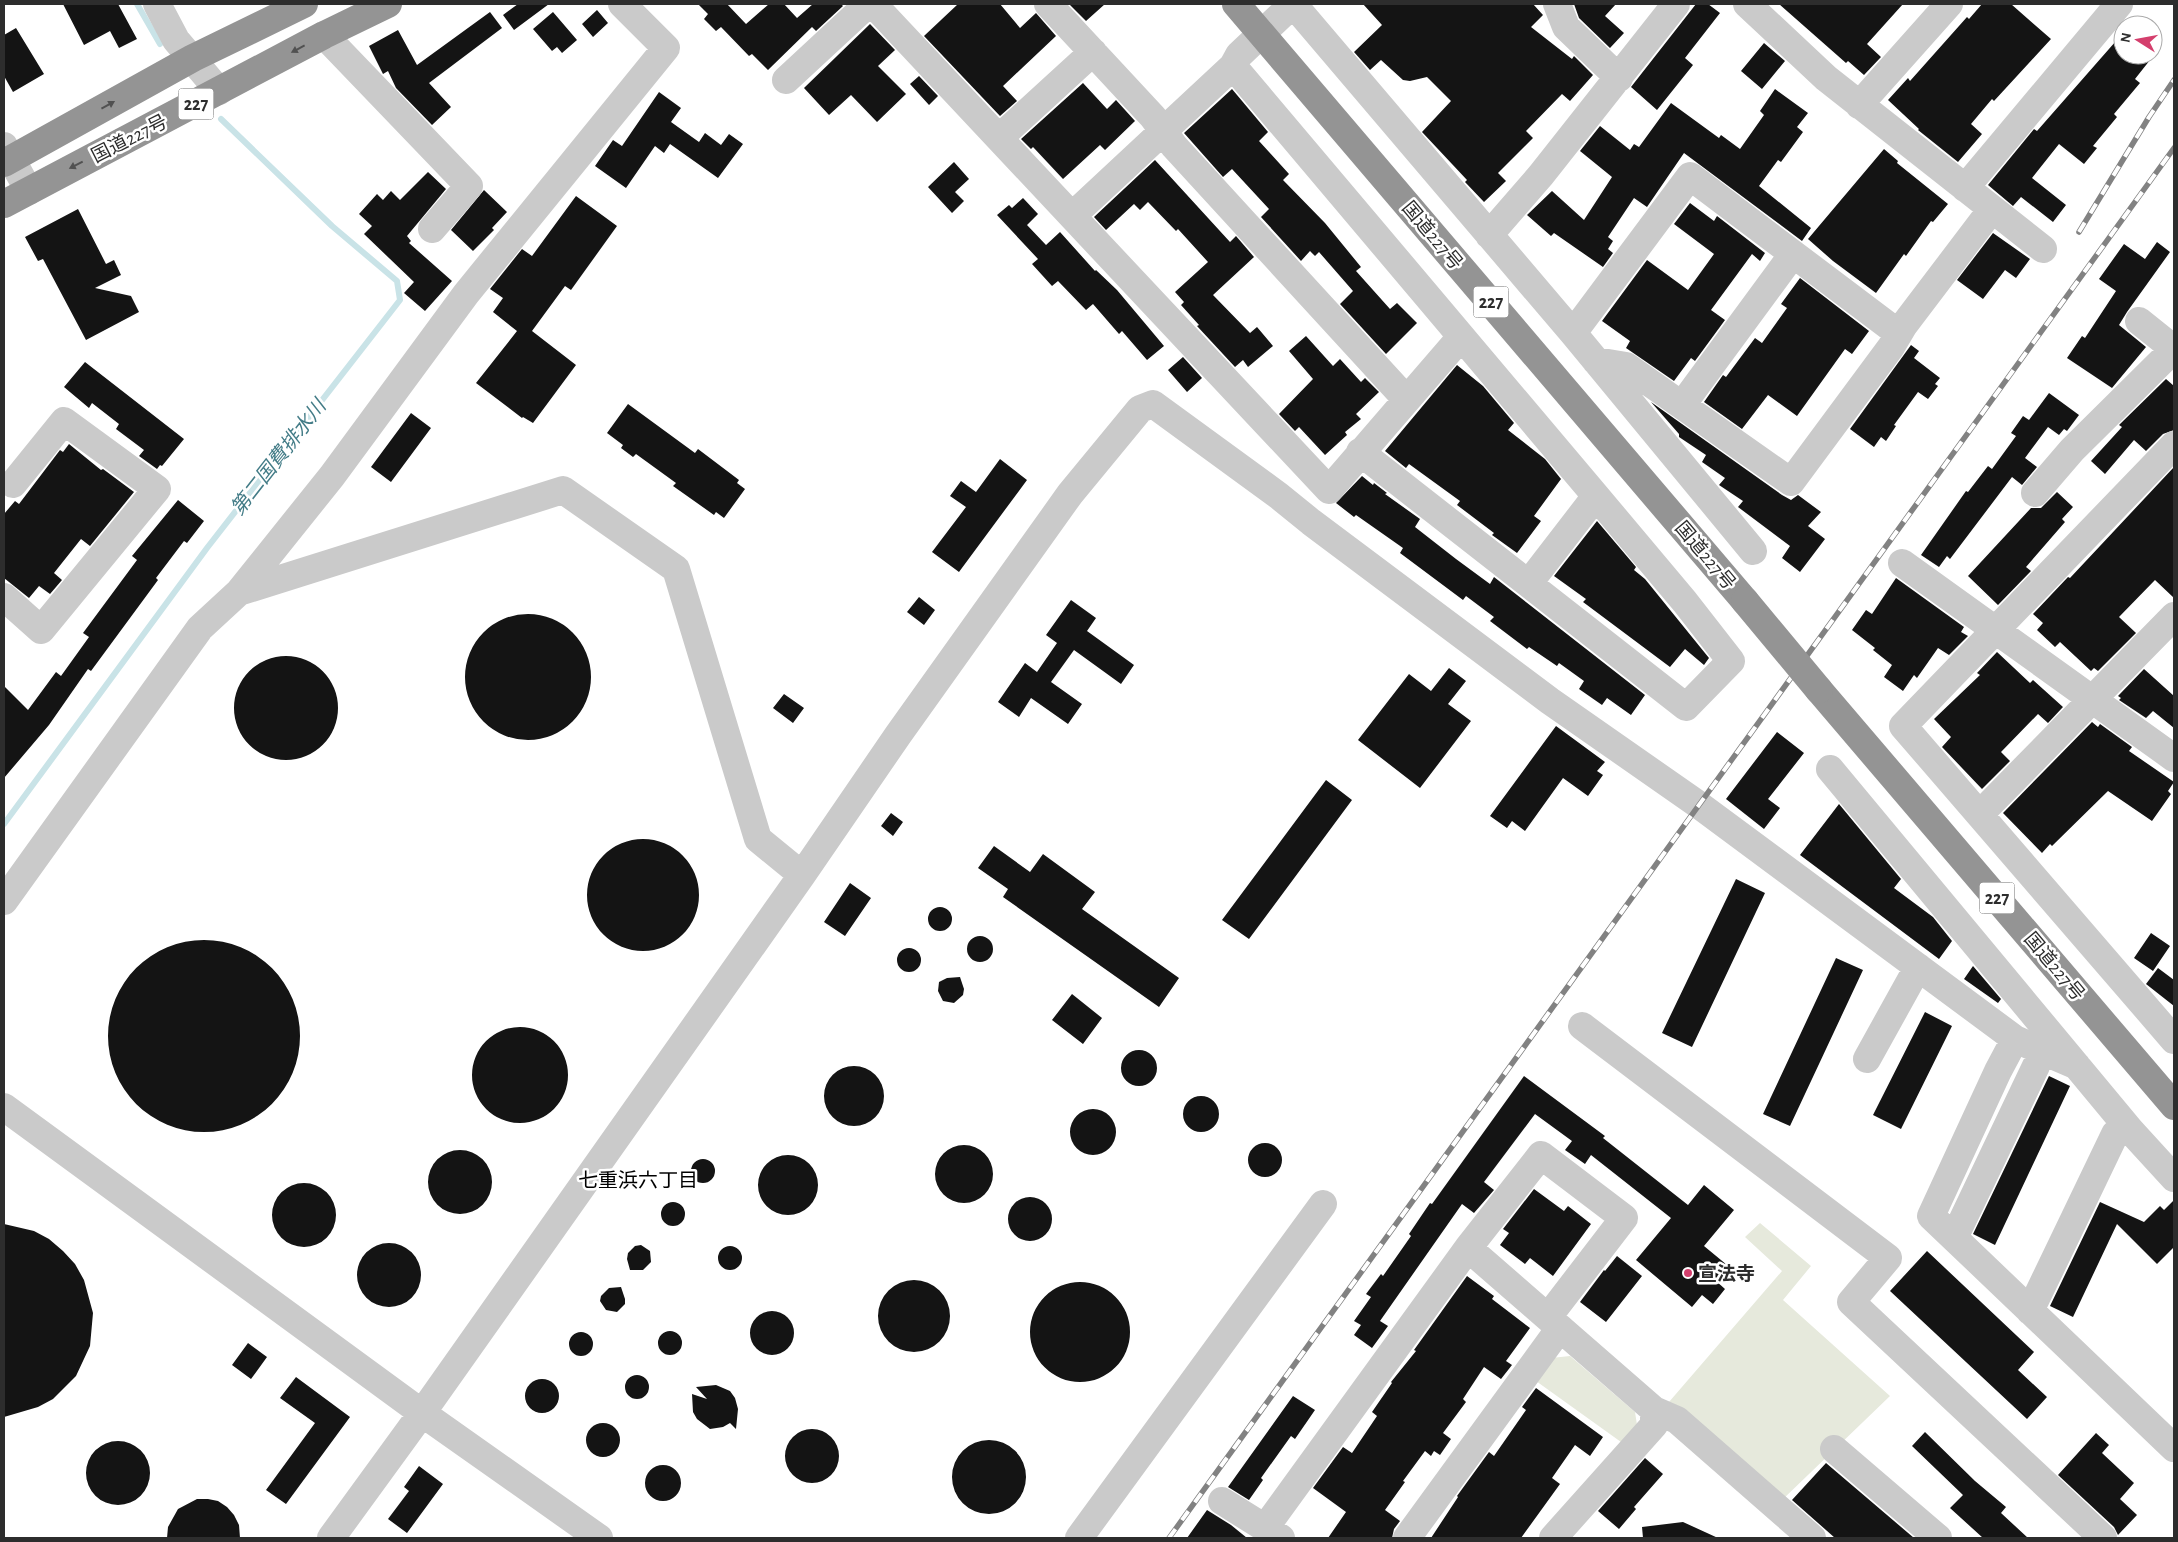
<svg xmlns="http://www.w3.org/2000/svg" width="2178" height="1542" font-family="'Alegreya Sans','Noto Sans JP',sans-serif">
	<rect width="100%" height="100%" fill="#fff"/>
	<path fill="#e6e9dc" d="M1760,1223L1811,1266L1783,1300L1890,1396L1781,1501L1669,1402L1782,1271L1745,1237Z
		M1570,1356L1635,1412L1637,1425L1621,1442L1536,1381L1551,1358Z"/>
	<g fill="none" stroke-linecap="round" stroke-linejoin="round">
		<path stroke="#c9e3e7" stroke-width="6" d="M137,4L160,44
			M4,824L207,548L400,300L397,281L332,226L221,119"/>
	</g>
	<path fill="#141414" d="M63,4H118L137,39L119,48L110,31L84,45Z
		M518,4H549L514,30L503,15Z
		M698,4H727L746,24L769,4H784L797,18L813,4H841L843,6L816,31L812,27L768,70L752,54L749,56L721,27L716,31L704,19L708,14Z
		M958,4H1000L1020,28L1036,13L1056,36L1003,86L1017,101L1000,116L924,36Z
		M1069,4H1105L1086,21Z
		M1363,4H1533L1543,15L1531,27L1572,59L1574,56L1593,75L1570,101L1562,94L1526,131L1533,138L1498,173L1506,181L1484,202L1465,182L1467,180L1422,132L1451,101L1427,77L1410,81L1403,80L1381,60L1370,70L1354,52L1382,25Z
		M1574,4H1616L1605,16L1624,33L1610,48L1579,18Z
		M1696,4H1708L1720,13L1685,58L1693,65L1657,110L1631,87Z
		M1779,4H1903L1867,44L1881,57L1864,75L1848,61L1846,63Z
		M1982,4H2011L2051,39L1994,101L1992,99L1971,124L1982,134L1958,162L1918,130L1919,129L1888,100L1908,78L1910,81L1967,17L1969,19Z
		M597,10L608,23L593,37L582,24Z
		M490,12L502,28L429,83L451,107L432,125L396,88L388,71L383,74L369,46L398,30L417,65Z
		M553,12L577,40L562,53L557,47L552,51L533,29Z
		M870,24L895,50L878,66L906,94L877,122L851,95L829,115L804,88Z
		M16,28L44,74L13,92L4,76V35Z
		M2123,33V55H2148L2146,57L2150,60L2135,79L2140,83L2114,114L2117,117L2093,146L2097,148L2084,164L2059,144L2032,178L2066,205L2053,222L2021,197L2013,206L1988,185L2034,129L2037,131Z
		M1764,43L1785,61L1762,89L1741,71Z
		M919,76L938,96L929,105L910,84Z
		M1083,83L1107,109L1116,100L1135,121L1105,150L1100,145L1063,179L1033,147L1031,149L1021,139Z
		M1232,89L1268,132L1259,141L1289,174L1283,180L1325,223L1361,267L1356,271L1390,309L1397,303L1417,323L1386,354L1340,304L1353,291L1319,252L1315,256L1310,251L1301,261L1261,217L1269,209L1232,169L1223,177L1184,133Z
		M1775,89L1808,113L1797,127L1803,132L1781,162L1778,160L1759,186L1811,228L1802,241L1684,153L1647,207L1634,198L1608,237L1613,241L1608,249L1613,253L1603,267L1554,233L1551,236L1527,215L1552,191L1584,220L1612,177L1580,151L1600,126L1630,150L1634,144L1639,147L1671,103L1719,138L1721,135L1740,149L1764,115L1760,111Z
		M659,92L681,108L671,122L699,142L705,133L721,145L729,134L743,144L718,178L670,144L664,153L655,146L626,188L595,166L613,140L622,146Z
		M1884,149L1898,161L1897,163L1948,204L1933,222L1931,221L1906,256L1904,254L1876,293L1833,261L1808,239Z
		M1155,160L1230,242L1236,236L1254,257L1213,295L1250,333L1257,327L1273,346L1248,367L1243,360L1235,367L1197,326L1199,325L1181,305L1184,302L1175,292L1208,262L1178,229L1176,231L1148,202L1140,210L1134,204L1106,230L1094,217Z
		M954,162L969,179L955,192L964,201L952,213L928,187Z
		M428,172L446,189L407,236L411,241L409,243L452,281L425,311L404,293L414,282L364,234L372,226L359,214L377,194L383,200L391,191L400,200Z
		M484,190L507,212L492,228L494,230L473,251L451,230Z
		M576,196L617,226L571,290L565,286L532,331L576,365L533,423L523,417L522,418L476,383L517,331L493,312L503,298L490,289L522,249L532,256Z
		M1023,198L1038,214L1027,225L1046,245L1060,232L1095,271L1096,270L1117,290L1164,346L1147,360L1122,331L1119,334L1093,304L1086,310L1058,281L1052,286L1032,264L1038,259L997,215L1009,205L1012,208Z
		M1690,203L1714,221L1717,216L1765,253L1760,261L1752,254L1711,310L1725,320L1695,361L1691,358L1674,381L1626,348L1630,341L1602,321L1647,260L1688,290L1714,254L1674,224Z
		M78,209L106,264L114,260L121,275L95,288L131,296L139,312L86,340L43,259L38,261L25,237Z
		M1993,233L2030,259L2016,278L2005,270L1983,299L1957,280Z
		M2157,242L2170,252L2127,312L2119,325L2146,347L2112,388L2067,358L2082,336L2085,338L2116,291L2099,279L2124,244L2145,259Z
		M1800,278L1869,331L1852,354L1845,349L1797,416L1768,395L1742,429L1704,402L1723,375L1726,377L1755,338L1762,343L1787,308L1781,304Z
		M1306,336L1333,366L1340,359L1361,382L1365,378L1379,392L1356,414L1361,419L1345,432L1347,435L1325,455L1299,427L1295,431L1279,414L1313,379L1289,351Z
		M1911,345L1919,351L1914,358L1940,378L1935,384L1938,386L1928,399L1918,392L1894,425L1896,426L1886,441L1881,437L1874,447L1850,429Z
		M1183,357L1202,378L1187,392L1168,370Z
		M85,362L184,439L162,466L160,465L157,469L139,456L144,450L116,429L119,424L92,403L89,408L64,387Z
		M1457,365L1483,386L1514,423L1508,430L1545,459L1561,479L1534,516L1541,521L1517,553L1492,535L1494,533L1457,505L1460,501L1409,464L1406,468L1385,451Z
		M2166,379L2174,386V430L2163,434L2146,451L2134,440L2105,474L2091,461L2122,427L2119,425Z
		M2049,393L2079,415L2067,431L2064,429L2059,435L2048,427L2025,458L2037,467L2022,485L2012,477L1950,559L1947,556L1939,567L1921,555L1966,491L1968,492L1988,466L1992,469L2016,436L2011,433L2023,416L2029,420Z
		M1651,402L1782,495L1791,500L1798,495L1821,512L1808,526L1825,539L1800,572L1782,558L1790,546L1738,507L1743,501L1719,485L1725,478L1702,462L1706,455L1679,437V434Z
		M628,404L695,453L698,449L739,480L737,483L745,489L724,518L716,512L714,515L673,486L676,483L636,454L633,457L621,448L623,445L607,433Z
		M411,413L431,428L391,482L371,467Z
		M69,444L101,470L103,469L134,492L90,546L81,539L54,573L62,580L50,594L39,586L29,598L4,578V514L15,501L19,504L60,450L63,452Z
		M1000,459L1027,480L959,572L932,552L966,507L950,496L961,481L976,492Z
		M2174,467V598L2155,580L2119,617L2136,633L2098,671L2094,668L2091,671L2060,642L2055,647L2037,630L2043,623L2033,614L2068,577L2070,578Z
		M1362,476L1373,485L1374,483L1387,493L1385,494L1420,519L1415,527L1456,559L1490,584L1494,577L1645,695L1631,715L1607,698L1602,705L1579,689L1584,681L1559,663L1557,666L1529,647L1527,649L1490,621L1494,617L1466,596L1463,600L1400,553L1403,548L1356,515L1354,517L1336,503Z
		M2057,492L2073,507L2062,519L2065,522L2026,567L2031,571L1998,605L1968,576L2031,508H2041Z
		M178,500L204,521L187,543L184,541L156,578L158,580L91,671L88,669L49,725L4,778V686L28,710L56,672L61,676L89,637L83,633L137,560L132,556Z
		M1597,521L1636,567L1634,570L1645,579L1709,658L1704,665L1685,649L1670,667L1583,602L1586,599L1554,576Z
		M1896,578L1964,627L1961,632L1968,636L1949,655L1938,648L1917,678L1914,675L1903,691L1884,677L1892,665L1873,650L1875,648L1852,630L1866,610L1872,614Z
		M919,597L935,610L924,625L907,612Z
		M1071,600L1096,618L1087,631L1134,665L1121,684L1074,650L1051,682L1082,704L1068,724L1031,698L1019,717L998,702L1025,663L1037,672L1057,643L1046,635Z
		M465 677a63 63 0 1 1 126 0a63 63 0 1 1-126 0Z
		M1997,652L2030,683L2033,680L2063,707L2048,723L2038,714L2001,752L2010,761L1982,789L1942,747L1951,737L1934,719L1980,675L1977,673Z
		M234 708a52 52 0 1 1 104 0a52 52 0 1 1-104 0Z
		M1449,668L1466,681L1448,704L1471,721L1420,788L1358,740L1409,674L1431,691Z
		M2144,669L2174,696V728L2153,711L2146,718L2119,700L2121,698L2118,696Z
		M784,694L804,708L793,723L773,708Z
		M2092,722L2098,727L2100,724L2132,747L2129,751L2174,782L2168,791L2171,794L2152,821L2108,791L2052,846L2050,844L2042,853L2003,813Z
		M1556,726L1605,762L1597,771L1603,775L1588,796L1563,778L1525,831L1512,821L1507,828L1490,816Z
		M1777,732L1804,753L1768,799L1780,808L1764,829L1726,799Z
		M1326,780L1352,800L1249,939L1222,920Z
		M1839,804L1901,879L1894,888L1933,917L1952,941L1939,959L1800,855Z
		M891,813L903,822L893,836L881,826Z
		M587 895a56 56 0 1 1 112 0a56 56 0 1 1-112 0Z
		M994,846L1030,872L1043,854L1095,892L1082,909L1179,978L1159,1007L1003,897L1008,889L978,868Z
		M1736,879L1765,893L1692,1047L1662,1033Z
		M850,883L871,898L845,936L824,922Z
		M928 919a12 12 0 1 1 24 0a12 12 0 1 1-24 0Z
		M2151,933L2170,946L2153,971L2134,958Z
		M967 949a13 13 0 1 1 26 0a13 13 0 1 1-26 0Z
		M108 1036a96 96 0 1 1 192 0a96 96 0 1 1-192 0Z
		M897 960a12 12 0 1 1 24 0a12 12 0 1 1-24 0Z
		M1836,958L1863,970L1790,1126L1763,1114Z
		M1973,966L2001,999L1998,1003L1964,979Z
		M2158,968L2174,980V1006L2146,984Z
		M960,977L964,989L963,995L954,1003L943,1001L938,991L939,982L947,978Z
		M1072,994L1102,1018L1083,1044L1052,1020Z
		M1925,1012L1952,1026L1901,1129L1873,1115Z
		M472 1075a48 48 0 1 1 96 0a48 48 0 1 1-96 0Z
		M1121 1068a18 18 0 1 1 36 0a18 18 0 1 1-36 0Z
		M824 1096a30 30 0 1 1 60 0a30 30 0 1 1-60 0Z
		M1524,1076L1605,1136L1603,1138L1688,1205L1704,1185L1734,1210L1704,1246L1727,1265L1715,1280L1725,1289L1713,1304L1702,1295L1692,1307L1636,1260L1671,1218L1591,1155L1585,1164L1565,1150L1572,1141L1535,1114L1484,1182L1494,1190L1474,1213L1462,1204L1380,1321L1388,1326L1372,1348L1354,1335L1361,1325L1354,1321L1371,1297L1366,1294L1381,1274L1383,1276L1411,1236L1409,1234L1430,1203L1432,1204Z
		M2049,1076L2070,1086L1995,1245L1973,1234Z
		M1183 1114a18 18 0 1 1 36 0a18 18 0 1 1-36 0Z
		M1070 1132a23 23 0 1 1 46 0a23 23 0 1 1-46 0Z
		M1248 1160a17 17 0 1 1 34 0a17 17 0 1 1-34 0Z
		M935 1174a29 29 0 1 1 58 0a29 29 0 1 1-58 0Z
		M428 1182a32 32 0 1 1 64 0a32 32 0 1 1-64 0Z
		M758 1185a30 30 0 1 1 60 0a30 30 0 1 1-60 0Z
		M691 1171a12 12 0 1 1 24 0a12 12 0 1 1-24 0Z
		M272 1215a32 32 0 1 1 64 0a32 32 0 1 1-64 0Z
		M1534,1189L1564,1211L1568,1206L1591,1224L1553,1276L1530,1258L1525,1264L1500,1245L1509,1233L1503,1229Z
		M1008 1219a22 22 0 1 1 44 0a22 22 0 1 1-44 0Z
		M2174,1200V1247L2157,1264L2117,1224L2073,1317L2050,1306L2100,1202L2144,1222L2160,1206L2164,1210Z
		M661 1214a12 12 0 1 1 24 0a12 12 0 1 1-24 0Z
		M4,1224L34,1231L49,1239L63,1251L75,1264L84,1280L93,1313L90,1346L76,1376L53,1399L38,1407L4,1417Z
		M357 1275a32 32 0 1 1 64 0a32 32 0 1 1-64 0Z
		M641,1245L650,1251L651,1262L643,1270H630L627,1259L628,1253L635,1246Z
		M718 1258a12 12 0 1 1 24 0a12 12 0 1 1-24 0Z
		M1927,1251L2034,1352L2018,1370L2047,1397L2027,1419L1890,1291Z
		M1617,1256L1642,1276L1606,1322L1580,1302L1604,1270L1605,1271Z
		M1467,1276L1494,1296L1492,1299L1530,1328L1506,1361L1512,1365L1501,1379L1484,1367L1463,1399L1466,1402L1443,1433L1451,1439L1440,1455L1434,1451L1431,1456L1425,1451L1403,1481L1405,1482L1385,1510L1400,1521L1394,1529L1392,1538H1328L1346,1512L1313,1488L1343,1447L1352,1453L1377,1416L1372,1412L1392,1383L1391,1382L1416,1351L1414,1350Z
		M878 1316a36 36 0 1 1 72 0a36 36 0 1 1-72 0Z
		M1030 1332a50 50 0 1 1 100 0a50 50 0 1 1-100 0Z
		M621,1287L625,1299V1304L617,1312L606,1310L600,1301L601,1296L609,1288Z
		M750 1333a22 22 0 1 1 44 0a22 22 0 1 1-44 0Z
		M658 1343a12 12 0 1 1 24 0a12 12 0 1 1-24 0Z
		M569 1344a12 12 0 1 1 24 0a12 12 0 1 1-24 0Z
		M248,1343L267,1357L251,1379L232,1365Z
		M625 1387a12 12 0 1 1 24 0a12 12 0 1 1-24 0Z
		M296,1377L350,1417L286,1504L266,1490L315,1423L280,1398Z
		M525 1396a17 17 0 1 1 34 0a17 17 0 1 1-34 0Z
		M716,1385L730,1391L735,1398L738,1409L736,1429L730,1423L723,1427L710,1429L697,1419L693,1412L692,1394L707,1399L696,1387Z
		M1536,1388L1603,1437L1590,1456L1575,1445L1552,1478L1560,1484L1521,1538H1431L1458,1497L1457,1496L1489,1452L1494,1456L1526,1410L1522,1407Z
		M1293,1396L1315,1410L1295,1439L1291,1436L1261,1478L1263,1480L1249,1500L1228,1487Z
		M586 1440a17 17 0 1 1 34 0a17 17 0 1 1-34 0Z
		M785 1456a27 27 0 1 1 54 0a27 27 0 1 1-54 0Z
		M1925,1432L1975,1481L2006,1507L2001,1513L2028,1538H1983L1950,1508L1963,1495L1912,1446Z
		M2096,1433L2109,1445L2102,1453L2134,1483L2120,1499L2137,1515L2118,1535L2114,1527L2058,1475Z
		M952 1477a37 37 0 1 1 74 0a37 37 0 1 1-74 0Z
		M86 1473a32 32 0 1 1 64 0a32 32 0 1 1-64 0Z
		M1645,1458L1663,1474L1634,1507L1636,1509L1619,1529L1598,1511Z
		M1826,1463L1914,1538H1835L1792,1500Z
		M645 1483a18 18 0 1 1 36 0a18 18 0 1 1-36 0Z
		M419,1466L443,1484L407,1533L388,1519L409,1491L404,1487Z
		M197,1499H208L218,1501L227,1507L234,1515L239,1525L240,1538H167L168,1527L178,1509Z
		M1207,1510L1231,1525L1247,1538H1187Z
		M1683,1522L1718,1538H1643L1642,1527Z"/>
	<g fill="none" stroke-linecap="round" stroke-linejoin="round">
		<path stroke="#cacaca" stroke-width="28" d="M157,4L176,40L219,91
			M873,4L1329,490L1461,337
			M1048,4L1153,117L1174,146L1406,399
			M1293,4L1573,333L1753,551
			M1557,4L1566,27L1619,78
			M1747,4L1826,78L2043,249
			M324,35L469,186L432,229
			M1233,66L1596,496L1685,602L1731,661L1686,707L1360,452
			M786,80L868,4
			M1859,105L1949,4
			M999,138L1093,52
			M4,146L29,191
			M1965,188L2119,4
			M1072,216L1233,66L1239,55L1293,4
			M1489,235L1541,175L1676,4
			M2139,321L2174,349
			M1573,333L1690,176L1898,333
			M1596,361L1626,366L1791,482L1891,347L1904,325L1992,209
			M1682,405L1793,254
			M2174,445L1903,726L2174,1040
			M2035,493L2072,450L2174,349
			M1902,563L2174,758
			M1529,583L1596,496
			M239,592L332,476L466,294L666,48L622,4
			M4,597L41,630L157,489L64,421L13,484
			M1830,769L2130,1130L2174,1178
			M1980,814L2174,616
			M4,901L200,628L239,592L563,490L676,569L758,839L802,875
			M1582,1026L1888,1258L1851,1302L2103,1538
			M2015,1039L1998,1071L1931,1216L2174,1448
			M1867,1059L1918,967
			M4,1107L422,1413L802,875L898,735L1070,494L1140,409L1153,404L1279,496L1311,522L1550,701L1699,805L2015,1039L2077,1066
			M1954,1238L2036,1066
			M1468,1248L1654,1410V1425L1553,1538
			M2030,1311L2115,1134
			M1654,1410L1677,1420L1812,1538
			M1834,1449L1938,1538
			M1222,1501L1281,1538
			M1265,1528L1468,1248L1541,1155L1624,1218L1548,1317
			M331,1538L422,1413L599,1538
			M1079,1538L1323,1204
			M1407,1538L1560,1328"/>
		<path stroke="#949494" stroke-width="28" d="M1236,4L1745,601
			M4,163L193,58L304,4
			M4,204L324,35L388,4
			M1819,690L2174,1106"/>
		<g stroke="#828282" stroke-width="5.5">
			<path id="rail" d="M2079,232L2149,117L2174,80
				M1169,1538L2174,148"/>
		</g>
		<use href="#rail" stroke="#fff" stroke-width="4" stroke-dasharray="11" stroke-linecap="butt"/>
		<path stroke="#949494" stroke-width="28" d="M1745,601L1819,690"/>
	</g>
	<defs><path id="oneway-solid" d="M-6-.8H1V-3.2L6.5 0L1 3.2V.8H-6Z" transform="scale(1.25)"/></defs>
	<g fill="#515151">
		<use href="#oneway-solid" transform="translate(298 49) rotate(152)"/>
		<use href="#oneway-solid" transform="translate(108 105) rotate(-29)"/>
		<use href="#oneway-solid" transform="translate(76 165) rotate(153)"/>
	</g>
	<circle fill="#d43f6d" stroke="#fff" stroke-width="2" cx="1688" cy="1273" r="5"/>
	<g text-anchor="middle" stroke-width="5" stroke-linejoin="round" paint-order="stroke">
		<g fill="#fff" stroke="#6c6c6c" stroke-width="1">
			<rect x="178.5" y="88.5" width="35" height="31" rx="4"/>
			<rect x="1473.5" y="286.5" width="35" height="31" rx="4"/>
			<rect x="1979.5" y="882.5" width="35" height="31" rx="4"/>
		</g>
		<g font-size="18" font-weight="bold" fill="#2d2d2d">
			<text x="196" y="110">227</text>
			<text x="1491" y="308">227</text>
			<text x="1997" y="904">227</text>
		</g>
		<g font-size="19" fill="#2d2d2d" stroke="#fff">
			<text transform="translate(129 138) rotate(-27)" y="7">国道227号</text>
			<text transform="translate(1433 235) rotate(50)" y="7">国道227号</text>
			<text transform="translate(1706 555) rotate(50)" y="7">国道227号</text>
			<text transform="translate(2055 966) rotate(50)" y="7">国道227号</text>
		</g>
		<g font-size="19" font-weight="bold" fill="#2d2d2d" stroke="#fff" text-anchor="start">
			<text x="1698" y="1280">宣法寺</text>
		</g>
		<g font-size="20" font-style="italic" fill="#437c87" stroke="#fff">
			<text transform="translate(278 457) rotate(-52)" y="7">第二国費排水川</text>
		</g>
		<g font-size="20" fill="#000" stroke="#fff">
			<text x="638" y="1187">七重浜六丁目</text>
		</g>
	</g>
	<rect width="2178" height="1542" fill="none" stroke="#2d2d2d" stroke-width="10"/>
	<g transform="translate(2138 40) rotate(281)"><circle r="24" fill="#ffffff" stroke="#ababab"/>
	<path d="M0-4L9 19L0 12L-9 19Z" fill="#d43f6d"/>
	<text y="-8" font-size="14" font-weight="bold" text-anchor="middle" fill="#2d2d2d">N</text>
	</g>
</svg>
